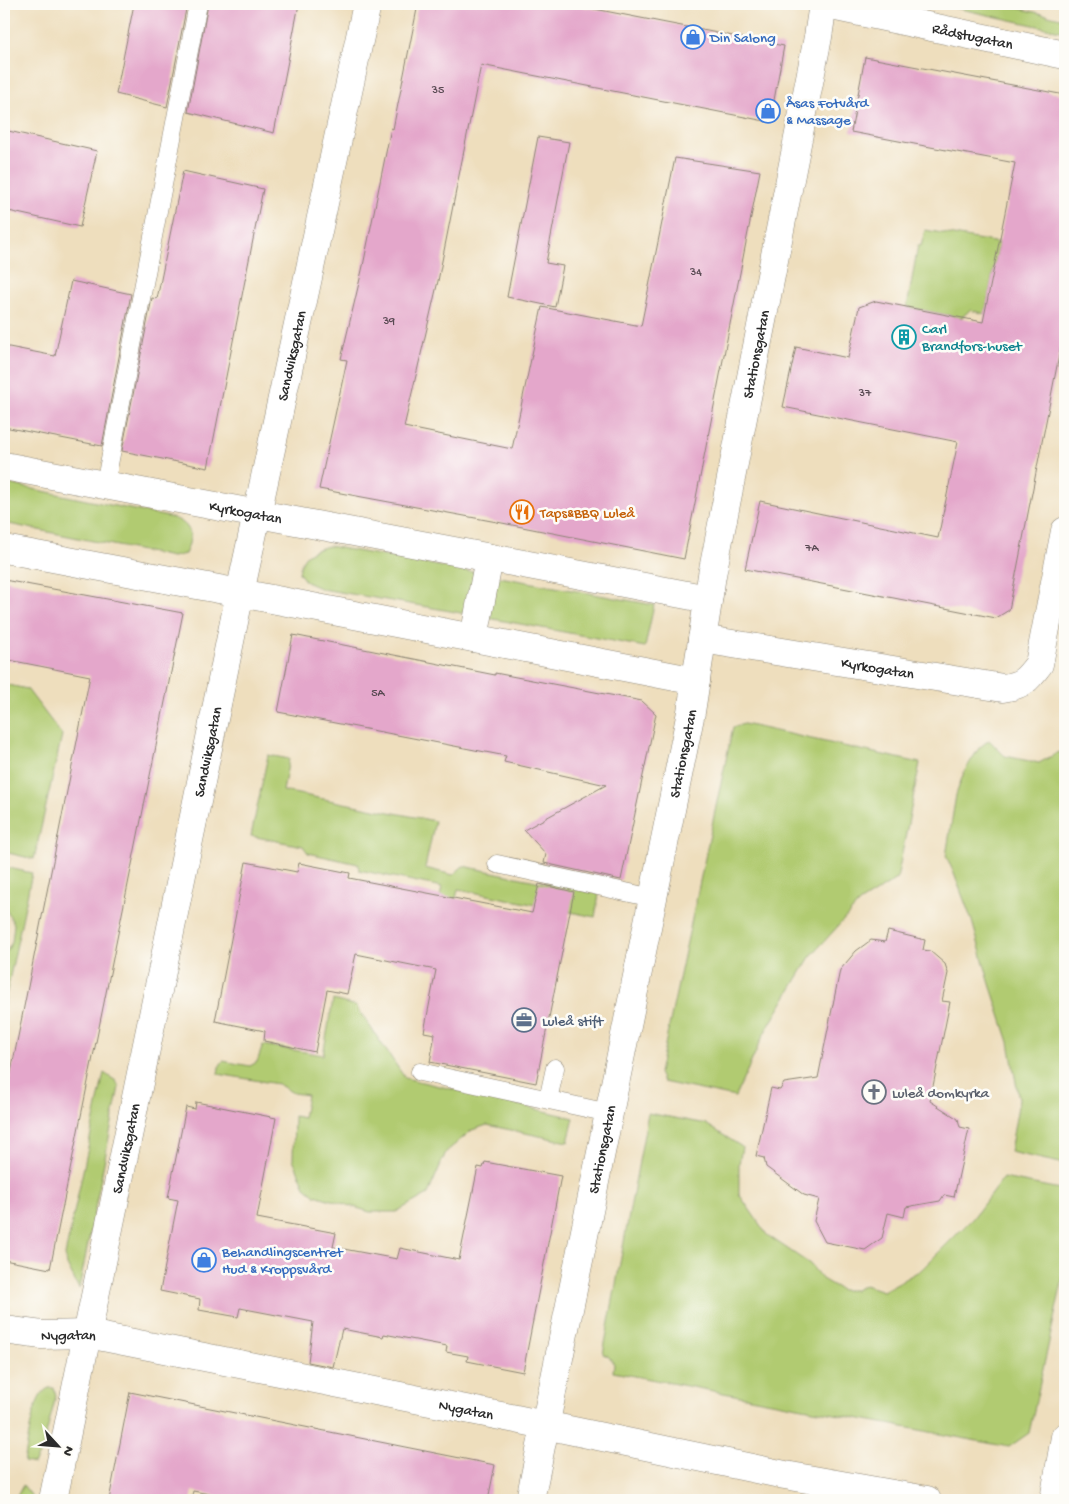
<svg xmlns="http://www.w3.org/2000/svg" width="1069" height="1504" font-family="'Gochi Hand',sans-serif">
	<rect width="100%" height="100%" fill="#fdfcf7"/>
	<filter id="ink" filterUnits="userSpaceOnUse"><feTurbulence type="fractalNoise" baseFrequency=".02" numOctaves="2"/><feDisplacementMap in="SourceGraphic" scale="10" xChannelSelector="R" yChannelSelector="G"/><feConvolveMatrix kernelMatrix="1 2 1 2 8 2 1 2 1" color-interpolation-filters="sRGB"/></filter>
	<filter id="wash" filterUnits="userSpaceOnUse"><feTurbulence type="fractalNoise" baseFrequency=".0096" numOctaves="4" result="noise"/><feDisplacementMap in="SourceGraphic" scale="20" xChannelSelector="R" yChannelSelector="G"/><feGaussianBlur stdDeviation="1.12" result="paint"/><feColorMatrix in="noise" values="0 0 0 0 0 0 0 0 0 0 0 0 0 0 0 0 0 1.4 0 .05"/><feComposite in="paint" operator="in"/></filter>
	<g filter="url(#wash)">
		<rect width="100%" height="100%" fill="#eedebd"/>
		<path fill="#b1cb71" stroke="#6e7b4e" d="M938,4H1000L1065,19V32Z
			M925,230L999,243L985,314L970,310L961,318L907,307L918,245L921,246Z
			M4,483L173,518C193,525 193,537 185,554L172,557L4,523Z
			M329,546L654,605L645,647L439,609L322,589L306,582L299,573C302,553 310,551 329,546Z
			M4,684L27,689L62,735L34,859L4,852Z
			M744,724L920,763L897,879L859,903L810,957L764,1034L735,1097L663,1082L659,1073L733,727Z
			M989,740L1005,756L1039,763L1059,752L1065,754V1164L1010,1152L1019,1100L1009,1042L989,981L972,921L953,871L946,856L956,795L964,772L979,748Z
			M268,755L289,759L283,791L435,821L425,868L453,875L463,866L599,894L595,917L458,889L450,927L435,924L442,887L359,870L358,864L308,853L303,846L251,836Z
			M4,867L32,873L4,1005V956L12,942L14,924L4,906Z
			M333,1000L356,1006L405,1078L574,1118L568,1142L487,1125L472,1130L446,1152L428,1194L396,1212H370L315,1195L305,1187L293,1159L294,1116L303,1118L307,1095L293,1093L278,1084L218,1074L219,1067L223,1061L250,1066L257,1062L263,1045L323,1055Z
			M104,1073L116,1081L119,1087L79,1289L67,1265L65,1255Z
			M648,1113L706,1124L742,1147L739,1164V1194L767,1235L810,1264L822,1279L841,1290H855L865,1285L883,1291L921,1270L973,1218L1003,1178L1065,1190V1269L1029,1433L1009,1447L613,1372L614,1364L608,1356L603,1354Z
			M49,1388H54L56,1396L42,1450L34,1464L24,1462C28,1445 32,1394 49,1388Z
			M23,1485L31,1495V1500H15Z"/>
		<g id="blocks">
			<path fill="#e4a7cb" d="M134,4H187L167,107L116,94Z
				M208,4H299L274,133L188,112Z
				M418,4H569L784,46L770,122L481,65L438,281L404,427L512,449L542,307L641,326L675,158L760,171L684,559L497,522L319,489L347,360L341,359L363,266L391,128L393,129Z
				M865,57L1065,95V325L1009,610L996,618L745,569L760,501L938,538L958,442L783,407L796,347L848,358L859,307L876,301L983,322L1015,163L851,132Z
				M4,130L97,151L80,227L4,210Z
				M538,137L569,142L546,263L563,266L555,307L507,297Z
				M183,171L263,189L208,468L122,451L152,298L157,299Z
				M71,281L131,294L102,446L4,427V346L55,356Z
				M4,580L183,613L50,1269L4,1260V1107L90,676L4,659Z
				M293,635L495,675V673L642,701L656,714L621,880L544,863L546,854L524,830L606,785L504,762L506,756L278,712Z
				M246,862L297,872L299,863L350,873L349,878L532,913L539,884L574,892L536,1083L430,1062L435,1034L424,1032L436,970L356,954L347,994L327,990L315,1052L264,1041L265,1031L215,1021Z
				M888,931L925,940L923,950L930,951L945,964L948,973L942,1001L950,1002L930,1101L958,1119L960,1127L969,1129L954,1197L944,1195L940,1201L906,1207L904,1217L888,1213L882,1238L865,1250L825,1242L814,1221L819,1199L804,1195L766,1167L764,1158L756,1156L771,1088L780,1090L784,1083L818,1078L840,970L856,951L871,940L885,942Z
				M196,1102L276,1118L257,1218L336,1233L333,1247L397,1259L400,1248L459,1260L478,1167L483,1168L485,1162L561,1176L523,1372L467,1361L468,1356L446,1352L447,1346L384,1334L383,1337L342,1329L333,1367L308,1362L313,1322L240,1308L238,1317L199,1310L200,1299L160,1291L178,1200L168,1198L186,1107L195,1109Z
				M130,1392L495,1465L488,1500H242L193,1491L191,1500H109Z"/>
		</g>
	</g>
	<g filter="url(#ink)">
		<use href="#blocks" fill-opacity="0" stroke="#8c8474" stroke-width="1"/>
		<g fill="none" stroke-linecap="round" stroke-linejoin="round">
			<g stroke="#8c8474" stroke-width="19">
				<path id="lane" d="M105,485L198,4
					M497,864L653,898
					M420,1072L609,1113
					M548,1100L555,1068"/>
			</g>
			<g stroke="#8c8474" stroke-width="29">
				<g id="street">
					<path id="s1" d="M4,466L708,599"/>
					<path d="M4,549L240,593L696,681"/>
					<path d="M474,638L489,558"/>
					<path id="s2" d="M702,639L1003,688C1023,685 1027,680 1039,664L1065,531"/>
					<path id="s3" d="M4,1330L42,1335L88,1334L516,1419L785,1475L927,1500"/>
					<path id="s4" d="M53,1500L240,593L367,4"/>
					<path id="s5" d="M530,1500L691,712L712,575L818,37L823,4"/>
					<path d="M1054,1500L1065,1437"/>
				</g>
			</g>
			<g stroke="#8c8474" stroke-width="29">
				<g id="secondary">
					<path id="s6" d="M822,4L1065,55"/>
				</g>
			</g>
			<use href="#lane" stroke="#fff" stroke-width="18"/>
			<use href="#street" stroke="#fff" stroke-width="28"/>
			<use href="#secondary" stroke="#fff" stroke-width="28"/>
		</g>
	</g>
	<defs>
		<g id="shop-ring" transform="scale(1.25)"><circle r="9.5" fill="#fdfcf7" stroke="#3f7fe0" stroke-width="1.5"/><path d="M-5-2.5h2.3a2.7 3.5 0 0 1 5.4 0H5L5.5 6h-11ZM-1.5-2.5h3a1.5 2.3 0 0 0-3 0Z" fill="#3f7fe0"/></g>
		<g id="building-ring" transform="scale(1.25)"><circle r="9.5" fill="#fdfcf7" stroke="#0f9aa8" stroke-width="1.5"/><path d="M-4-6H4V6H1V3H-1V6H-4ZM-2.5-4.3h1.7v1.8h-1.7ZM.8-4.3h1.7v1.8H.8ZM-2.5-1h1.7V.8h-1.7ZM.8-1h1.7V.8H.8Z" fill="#0f9aa8"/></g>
		<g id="restaurant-ring" transform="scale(1.25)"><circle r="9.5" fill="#fdfcf7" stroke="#e8710a" stroke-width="1.5"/><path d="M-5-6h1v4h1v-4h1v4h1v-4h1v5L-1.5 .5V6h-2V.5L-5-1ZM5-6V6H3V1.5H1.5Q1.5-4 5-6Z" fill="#e8710a"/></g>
		<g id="office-ring" transform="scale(1.25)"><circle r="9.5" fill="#fdfcf7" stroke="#5c6f8a" stroke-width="1.5"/><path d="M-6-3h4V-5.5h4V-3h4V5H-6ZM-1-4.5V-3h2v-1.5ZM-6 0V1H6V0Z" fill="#5c6f8a"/></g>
		<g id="church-ring" transform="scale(1.25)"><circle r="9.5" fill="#fdfcf7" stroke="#6b7280" stroke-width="1.5"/><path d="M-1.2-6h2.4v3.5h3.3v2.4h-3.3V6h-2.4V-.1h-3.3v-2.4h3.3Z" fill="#6b7280"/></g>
	</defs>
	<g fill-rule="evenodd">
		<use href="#shop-ring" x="693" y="37"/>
		<use href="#shop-ring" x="768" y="111"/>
		<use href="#building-ring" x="904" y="337"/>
		<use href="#restaurant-ring" x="522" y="512"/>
		<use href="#office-ring" x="524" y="1020"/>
		<use href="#church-ring" x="874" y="1092"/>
		<use href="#shop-ring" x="204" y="1260"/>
	</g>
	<g text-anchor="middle" stroke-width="5" stroke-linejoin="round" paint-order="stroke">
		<g font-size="12" fill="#594a53">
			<text x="438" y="93">35</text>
			<text x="696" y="275">34</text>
			<text x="389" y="324">39</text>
			<text x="865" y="396">37</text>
			<text x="812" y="551">7A</text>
			<text x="378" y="696">5A</text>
		</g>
		<g font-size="15" fill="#2b2b2b" stroke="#fdfcf7">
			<text dy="5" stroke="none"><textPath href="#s6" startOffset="154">Rådstugatan</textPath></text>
			<text dy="5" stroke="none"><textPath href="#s4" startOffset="1169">Sandviksgatan</textPath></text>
			<text dy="5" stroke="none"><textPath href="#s5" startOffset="1168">Stationsgatan</textPath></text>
			<text dy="5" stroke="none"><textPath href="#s1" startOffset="246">Kyrkogatan</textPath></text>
			<text dy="5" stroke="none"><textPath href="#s2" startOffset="178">Kyrkogatan</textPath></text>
			<text dy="5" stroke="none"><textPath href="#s4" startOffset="764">Sandviksgatan</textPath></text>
			<text dy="5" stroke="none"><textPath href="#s5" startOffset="762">Stationsgatan</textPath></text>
			<text dy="5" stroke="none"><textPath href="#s4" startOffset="359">Sandviksgatan</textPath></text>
			<text dy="5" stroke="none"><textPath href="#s5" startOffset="358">Stationsgatan</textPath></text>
			<text dy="5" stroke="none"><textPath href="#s3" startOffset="65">Nygatan</textPath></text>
			<text dy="5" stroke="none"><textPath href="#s3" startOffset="470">Nygatan</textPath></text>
		</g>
		<g font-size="15" fill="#366cbe" stroke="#fdfcf7" text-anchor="start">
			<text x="710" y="42">Din Salong</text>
			<text x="786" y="107">Åsas Fotvård<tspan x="786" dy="17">&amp; Massage</tspan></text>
			<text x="222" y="1256">Behandlingscentret<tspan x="222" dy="17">Hud &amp; Kroppsvård</tspan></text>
		</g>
		<g font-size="15" fill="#0d838f" stroke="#fdfcf7" text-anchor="start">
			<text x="922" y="333">Carl<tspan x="922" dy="17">Brandfors-huset</tspan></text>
		</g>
		<g font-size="15" fill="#c56008" stroke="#fdfcf7" text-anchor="start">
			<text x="540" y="517">Taps&amp;BBQ Luleå</text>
		</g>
		<g font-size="15" fill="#4e5e75" stroke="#fdfcf7" text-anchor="start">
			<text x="542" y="1025">Luleå stift</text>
		</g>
		<g font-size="15" fill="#5b616d" stroke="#fdfcf7" text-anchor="start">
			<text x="892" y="1097">Luleå domkyrka</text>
		</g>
	</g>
	<rect width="1069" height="1504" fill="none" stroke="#fdfcf7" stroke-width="20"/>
	<g transform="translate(58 1446) rotate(116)" stroke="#fdfcf7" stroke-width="4" paint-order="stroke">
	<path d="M0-4L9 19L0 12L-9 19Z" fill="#2b2b2b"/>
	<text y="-8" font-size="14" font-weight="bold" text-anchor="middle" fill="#2b2b2b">N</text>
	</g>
</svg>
